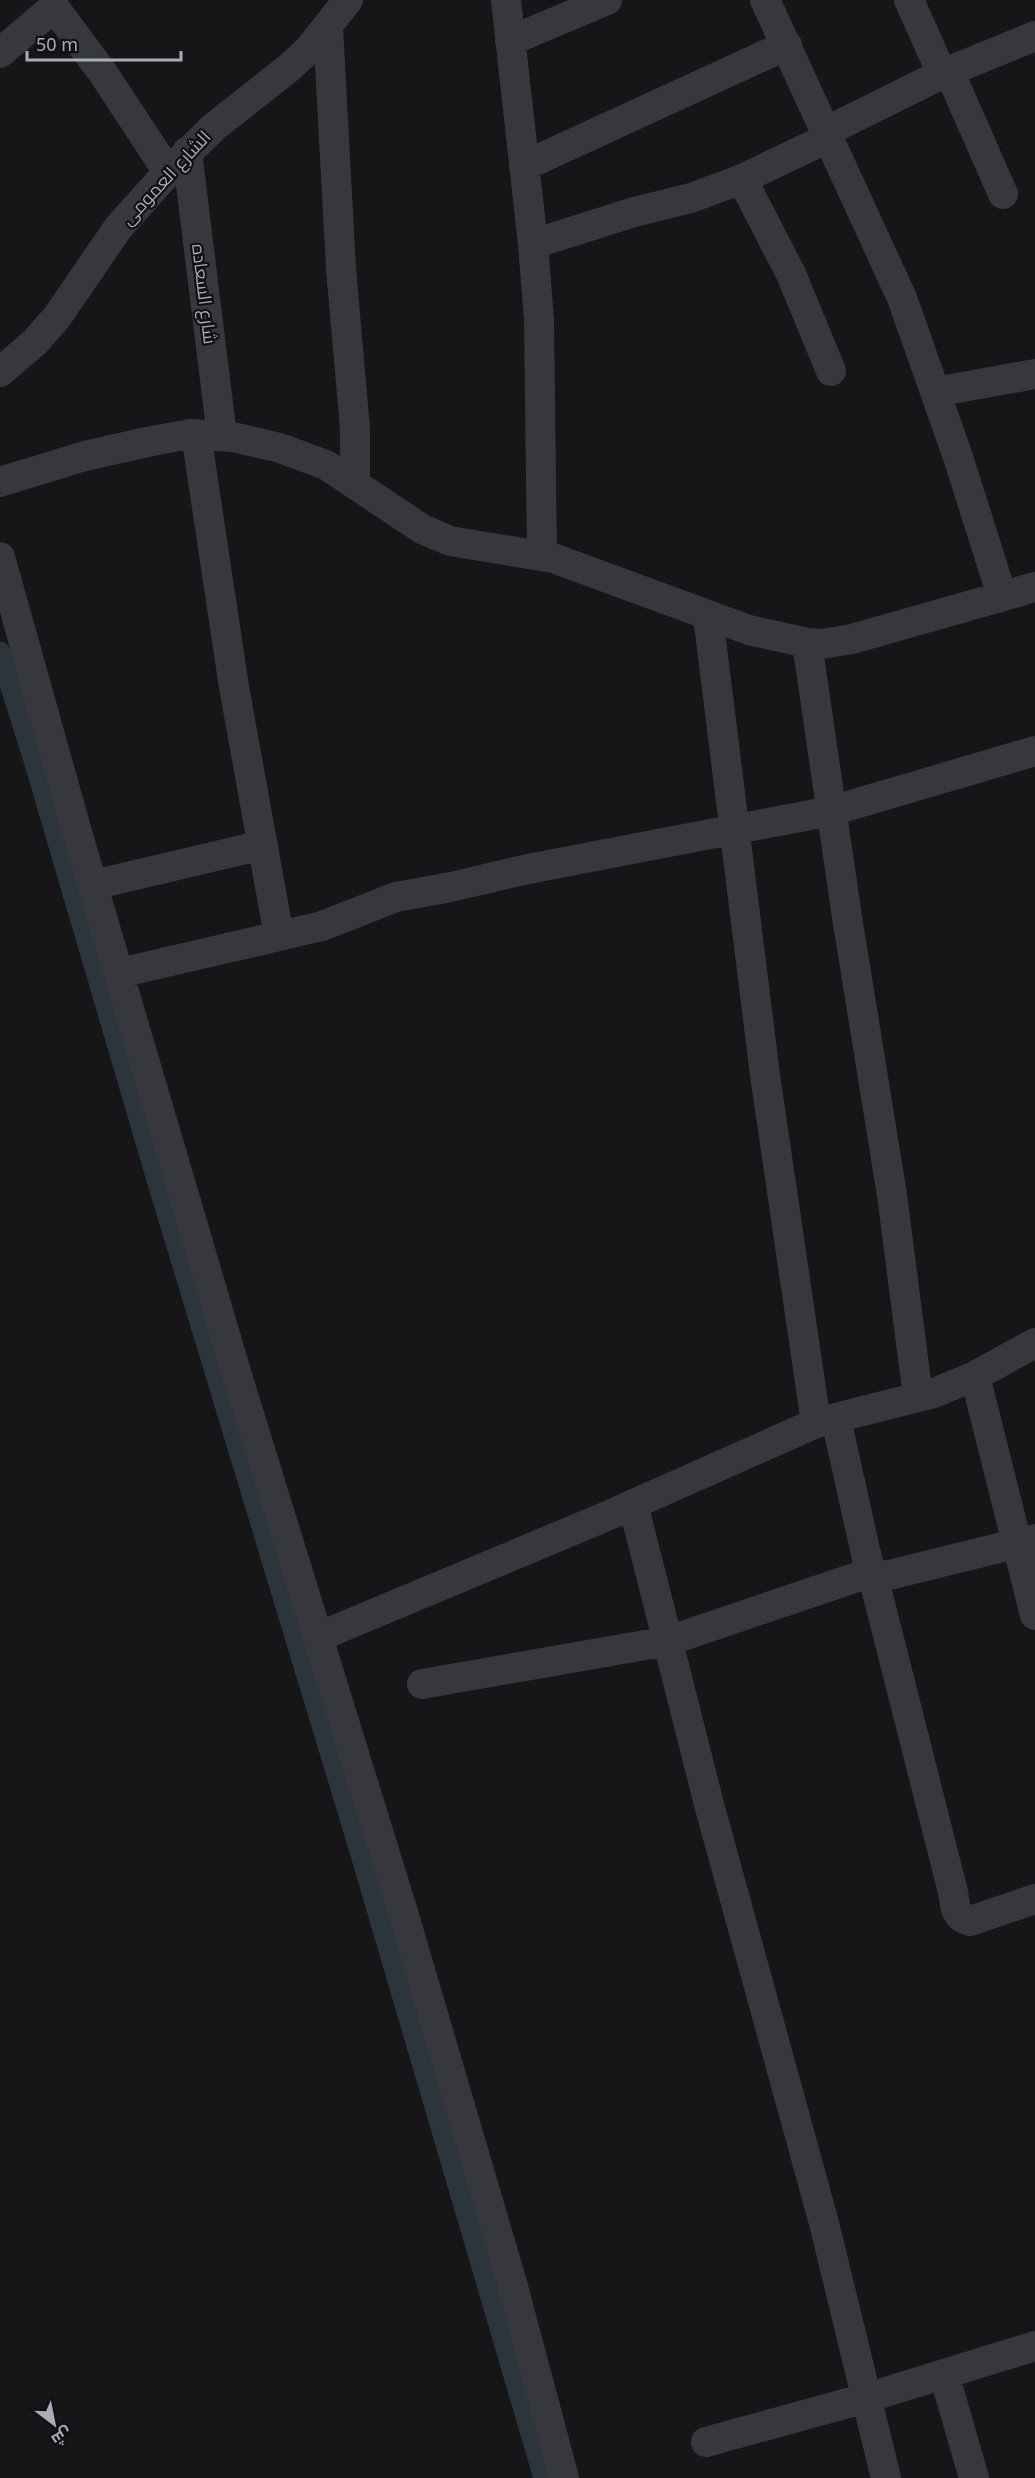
<svg xmlns="http://www.w3.org/2000/svg" width="1035" height="2478" font-family="'Noto Sans',Cairo,sans-serif">
	<rect width="100%" height="100%" fill="#161618"/>
	<g fill="none" stroke-linecap="round" stroke-linejoin="round">
		<path stroke="#2c353c" stroke-width="21" d="M0,652L34,760L158,1183L360,1851L544,2478"/>
		<path stroke="#37383d" stroke-width="30" d="M506,0L533,244L539,319L542,556
			M765,0L902,298L958,457L1002,596
			M909,0L942,74
			M328,27L341,269L355,428V483
			M510,41L607,0
			M0,53L54,7L103,73L168,172
			M949,71L1003,194
			M825,132L942,74L1035,36
			M187,152L222,436
			M524,166L787,45
			M742,179L791,274L831,371
			M533,244L634,212L691,198L742,179L828,138
			M0,372L35,342L57,317L118,228L168,172L214,127L290,67L310,48L348,0
			M935,392L1035,374
			M196,434L234,687L279,936
			M0,482L85,456L147,442L190,434L233,437L280,448L326,465L422,529L450,541L553,558L749,630L807,643L821,644L852,639L1035,587
			M0,557L77,832L236,1372L402,1909L512,2283L564,2478
			M708,616L765,1075L816,1423
			M807,643L847,917L892,1195L918,1397
			M93,885L263,845
			M119,973L322,926L396,897L451,887L528,869L831,811L1035,751
			M975,1376L1035,1615
			M836,1419L868,1563C873,1573 877,1576 889,1575L1035,1539
			M633,1504L710,1808L824,2223L886,2478
			M318,1637L600,1519L816,1423L934,1393L975,1376L1035,1343
			M422,1684L668,1641L872,1572L953,1892C955,1906 955,1918 970,1921L1035,1899
			M944,2374L974,2478
			M706,2442L866,2398L1035,2346"/>
	</g>
	<g text-anchor="middle" stroke-width="4.5" stroke-linejoin="round" paint-order="stroke">
		<g font-size="18" fill="#a8adb8" stroke="#111113">
			<text transform="translate(166 178) rotate(-47)" y="6">الشارع العمومى</text>
			<text transform="translate(204 294) rotate(83)" y="6">شارع السعاده</text>
		</g>
	</g>
	<g transform="translate(54 2424) rotate(148)" stroke="#111113" stroke-width="4.5" paint-order="stroke">
	<path d="M0-4.5L10 22L0 15L-10 22Z" fill="#a8adb8"/>
	<text y="-9" font-size="16" font-weight="bold" text-anchor="middle" fill="#a8adb8">ش</text>
	</g>
	<path d="M27 51v9h154v-9" fill="none" stroke="#a8adb8" stroke-width="3"/>
	<text x="36" y="51" font-size="18" fill="#a8adb8" stroke="#111113" stroke-width="4.5" paint-order="stroke">50 m</text>
</svg>
